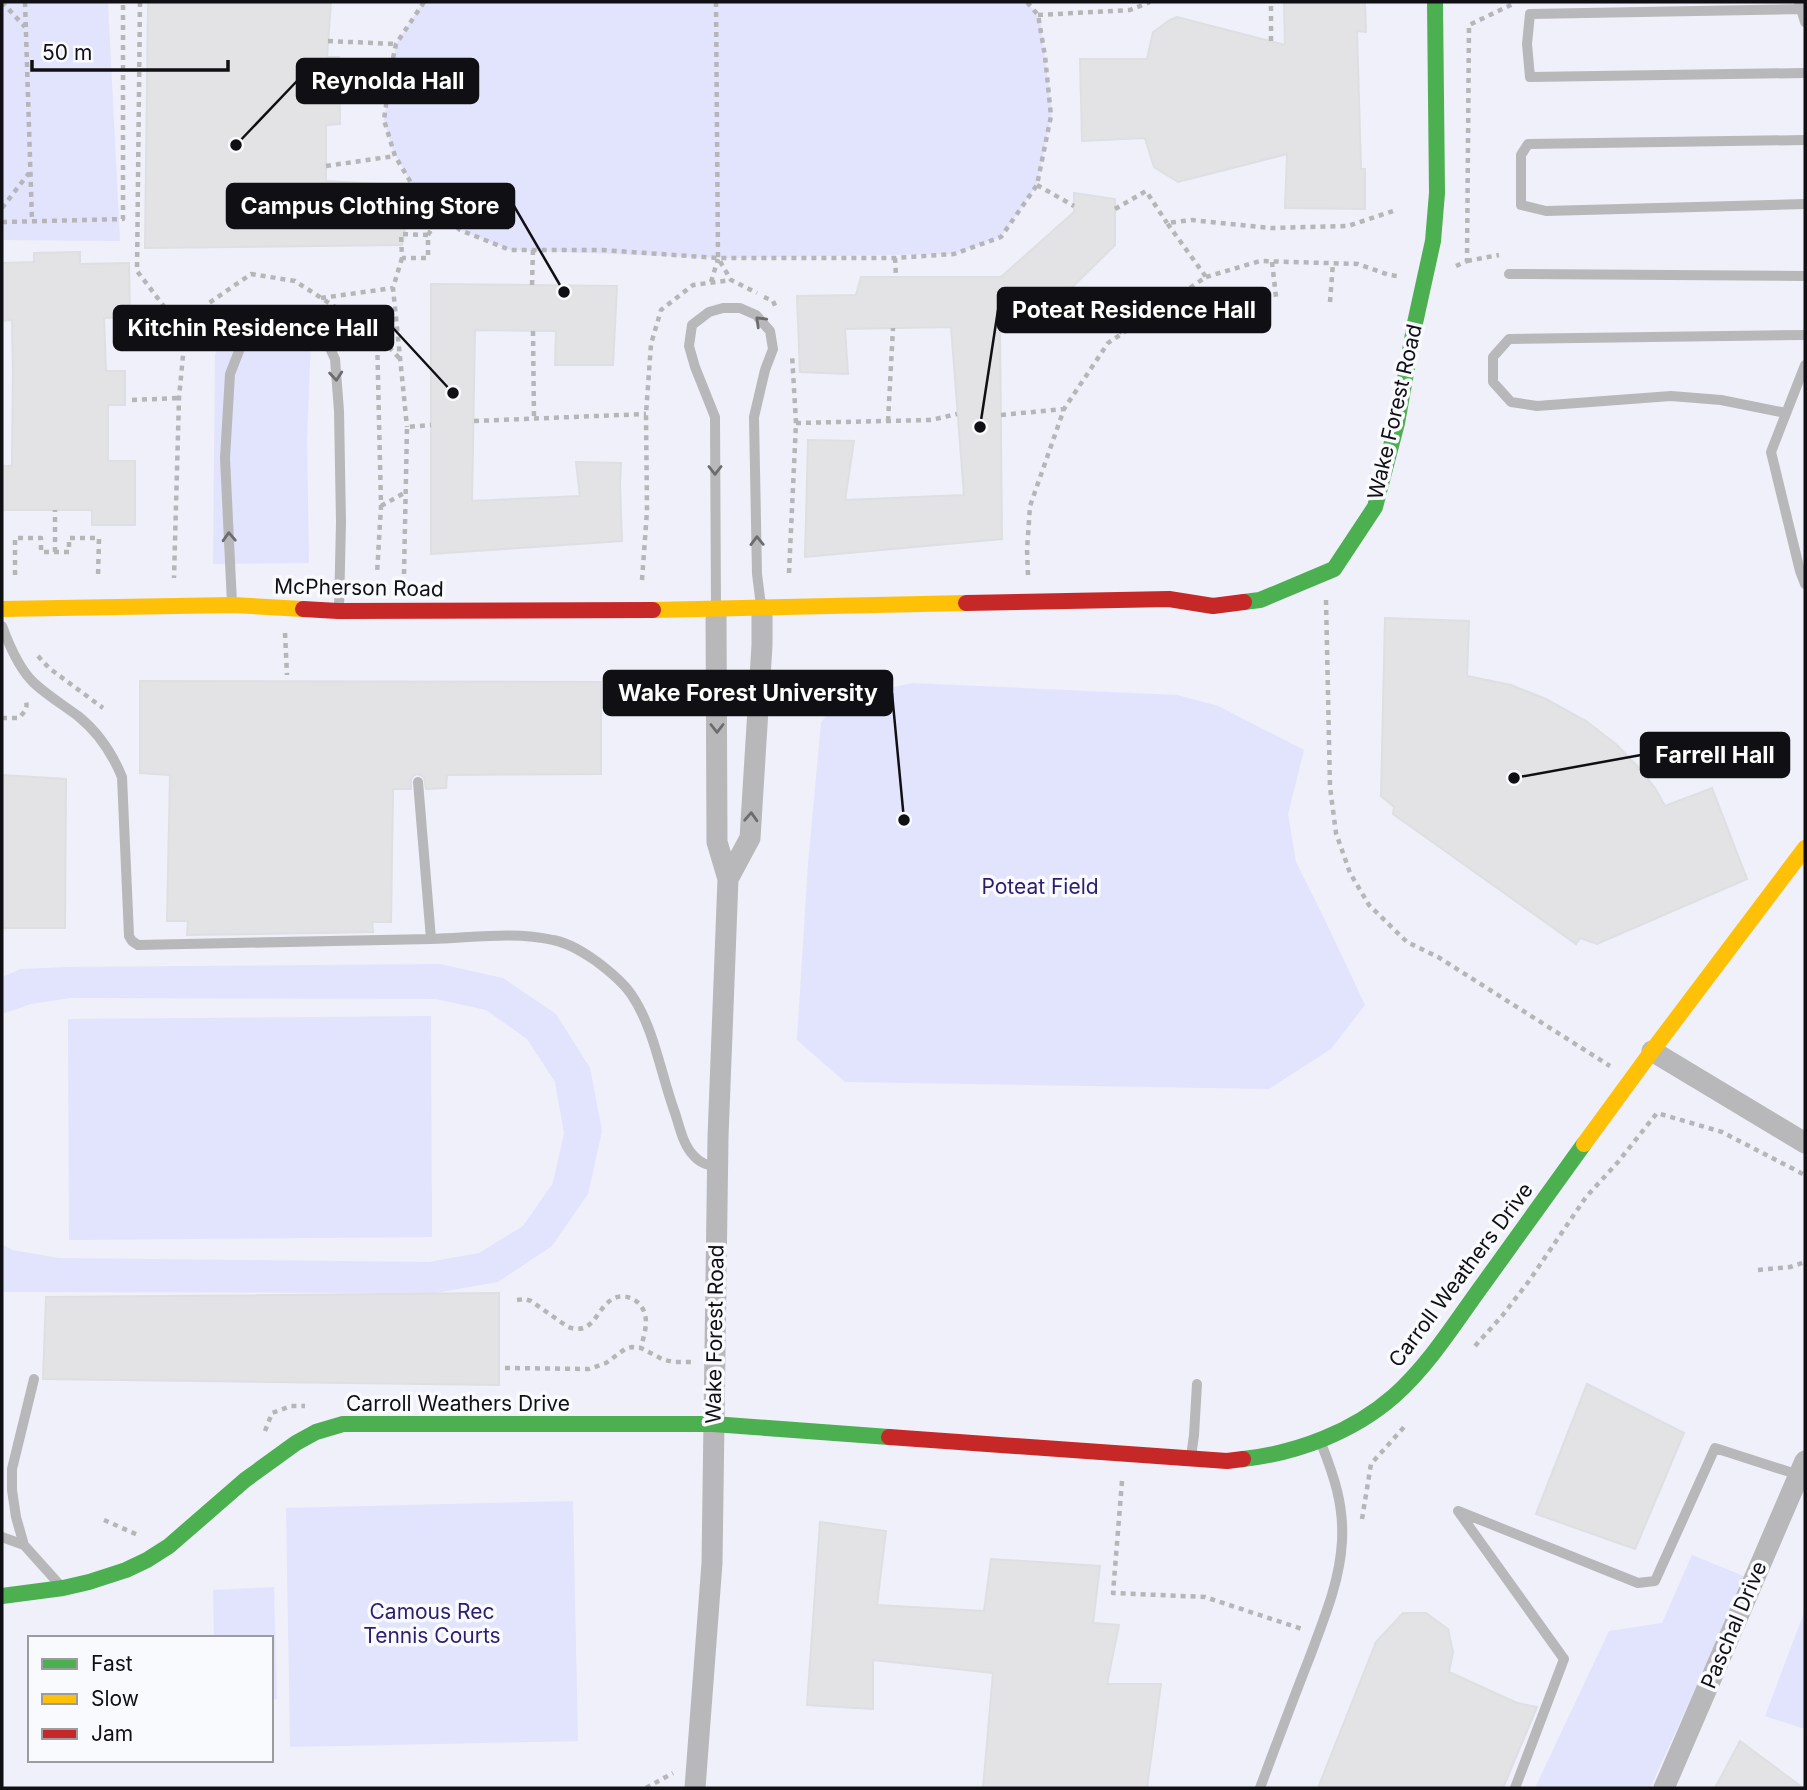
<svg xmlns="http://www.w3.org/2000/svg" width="1807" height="1790" font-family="Inter,sans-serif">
	<rect width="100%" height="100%" fill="#fafbfd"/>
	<path fill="#eff0f9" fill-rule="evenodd" d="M2,2H1805V1788H2ZM30,1638H271V1760H30Z"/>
	<path fill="#e2e3fd" d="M2,2H108L120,241L2,240Z
		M426,2H1027L1040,18L1052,112L1037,185L1001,237L954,254L718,258L510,250L460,230L413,186L393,151L384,120L396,44L420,7Z
		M261,305L291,317L311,340L307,438L309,563L213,564L215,354L235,319Z
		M912,683L1177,695L1218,706L1304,750L1288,814L1296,862L1323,916L1365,1005L1331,1049L1269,1089L845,1082L797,1040L808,864L821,723L836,701Z
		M440,964L503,978L556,1014L590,1068L602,1131L588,1194L552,1246L498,1282L435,1293L2,1292V1244L12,1250L59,1258L429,1262L479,1253L523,1226L553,1183L564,1133L555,1082L527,1039L486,1010L436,999L70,998L31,1004L2,1014V977L21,969L68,967Z
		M431,1016L432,1237L69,1240L68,1019Z
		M573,1501L578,1741L290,1747L286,1508Z
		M1692,1555L1746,1577L1650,1788H1535L1609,1631L1662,1623Z
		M274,1587L277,1699L271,1700V1638H214L213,1590Z
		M1805,1610V1729L1765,1716Z"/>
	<path fill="#e3e3e6" stroke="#dedfe2" stroke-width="2" d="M148,2H331L327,57H339L340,124L326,125V181L413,186L402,245L145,248Z
		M1284,2H1365L1366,32L1357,31L1361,169H1365V209L1285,208L1287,154L1178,182L1154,167L1145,138L1082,141L1080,59H1147L1153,32L1170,20L1177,17L1285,45Z
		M1074,193L1115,199V245L1033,326L1000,328L1002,539L805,557L808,440L854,441L845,500L964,495L951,327L845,329L848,374L800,372L797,296L856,295L861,277H1001L1074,212Z
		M80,252V264L129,263L130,317L104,318L106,371H125V405H108V461H135V525H92V510H2V466H12L13,371L12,320L2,321V263L34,262V253Z
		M431,284L617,286L613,365H555L556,331L475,330L472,501L580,496L576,462L621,463L620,485L622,541L431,554Z
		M1385,618L1469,621L1467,676L1511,685L1546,699L1586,721L1617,745L1638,767L1655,788L1665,806L1712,788L1747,879L1597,944L1580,938L1576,944L1393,814L1394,807L1381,796Z
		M140,681L601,682V774L447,775L446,788L426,789L424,777L418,774L414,775L411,779V789H393L391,922H372L373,932L187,935L188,921H167L170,775L140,773Z
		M2,775L66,779L65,928H2Z
		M499,1293V1385L43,1379L46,1297Z
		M1587,1384L1684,1433L1635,1549L1536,1514Z
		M820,1522L886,1531L877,1605L984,1611L991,1559L1100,1566L1093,1623L1119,1625L1107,1684H1161L1147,1788H983L993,1673L873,1660V1709L807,1705Z
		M1403,1613H1426L1448,1629L1453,1652L1449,1672L1517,1703L1537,1707L1503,1788H1318L1376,1642Z
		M1740,1741L1803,1788H1715Z"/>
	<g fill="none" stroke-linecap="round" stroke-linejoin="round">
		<path stroke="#b6b6b8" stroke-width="4.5" stroke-dasharray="5 5" stroke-linecap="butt" d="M2,2L25,27
			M25,2L32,221
			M140,2L137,271L185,334L179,398L174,578
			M424,2L396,44L391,68L384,120L395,156L413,186L460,230L510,250H602L718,258H895L954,254L1001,237L1037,185L1051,116L1045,56L1038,15L1027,2
			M716,2L718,258L731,280L757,293
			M1038,15L1130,10L1150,2
			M328,41L396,44
			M1271,41V2
			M326,166L395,156
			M1037,185L1074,206
			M2,208L29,173
			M1115,209L1146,191L1167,223
			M2,222L123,219V2
			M428,235L401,234L402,258H428V235L442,212
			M402,258L393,288L407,427
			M895,258L896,277
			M1467,261L1499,255
			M1272,262L1276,297
			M1456,266L1467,261L1469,25L1515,3
			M1206,277L1260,261L1358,264L1389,275L1397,276
			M711,282L718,259
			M532,285L533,250
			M1076,290L1122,333
			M764,297L773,301L777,310
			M321,298L393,288
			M1330,302L1333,263
			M533,331L534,418
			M185,334L209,303L251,274L295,281L377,334L400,359
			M377,335L381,506L377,574
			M132,400L179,398
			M1001,415L1064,409
			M474,421L646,414
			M888,421L893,328
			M796,423L931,420L957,414
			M381,506L406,492
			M55,552V510
			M789,573L796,423L792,354
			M404,574L407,427L431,425
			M15,575V538H41V552H69V538H99L98,577
			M1028,575L1027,550L1030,506L1064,409L1108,343L1206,277L1167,223L1192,220L1271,228L1348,226L1396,210
			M642,580L647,511L646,414L651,344L661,310L693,285L731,280
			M1326,600L1330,787L1336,833L1350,873L1369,905L1407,942L1438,957L1610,1066
			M285,633L287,675
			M38,656L49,668L103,708
			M2,718H19C24,712 28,709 26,701
			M1758,1270L1790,1267L1805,1262
			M517,1300L525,1299L531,1301L568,1327C593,1336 596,1310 611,1300C624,1291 642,1300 645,1315C648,1325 643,1338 641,1348
			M1475,1346L1502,1316L1529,1281L1586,1197L1618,1162L1657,1113L1722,1132L1805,1175
			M505,1368L589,1369L606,1363L625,1349L632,1347L641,1348L664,1360L674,1362H692
			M265,1431L272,1413L291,1406H305
			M1122,1481L1113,1593L1205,1597L1302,1629
			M1362,1519L1371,1464L1405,1426
			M104,1520L138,1535
			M646,1788L673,1773"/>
		<path stroke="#b8b8ba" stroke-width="10" d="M1799,2L1805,22
			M1801,9L1530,14L1527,44L1530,77L1805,73
			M1805,140L1528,144L1521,155V205L1546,211L1805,204
			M1509,274L1805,276
			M1805,365L1771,452L1800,571L1805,584
			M1786,413L1721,400L1671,396L1537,406L1511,402L1493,382V357L1509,339L1805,335
			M232,603L225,458L230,374L241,346L255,332L276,327H285L308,330L321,338L329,346L335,359L339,411L341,522L339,610
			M716,609L715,417L695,367L689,346L692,325L709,312L723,308H740L756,315L770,331L773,349L765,370L754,417L757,574L761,606
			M2,626C9,645 19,669 34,683C47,695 63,705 78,716C98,732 112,753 122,777L129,936L132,941L138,945L431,939L418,782
			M431,939C471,938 514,931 553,940C569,943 583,952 596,961C608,970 622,981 631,994C654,1027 661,1075 675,1113C680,1128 683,1145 694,1156C701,1164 708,1165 718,1167
			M1191,1457L1194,1435L1197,1384
			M1458,1511L1638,1583L1655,1581L1715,1448L1799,1475
			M1458,1511L1564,1659L1515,1788
			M2,1537L24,1545L59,1584
			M24,1545L16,1517L12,1490V1469L34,1379
			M1260,1788C1276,1745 1292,1702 1309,1659C1323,1621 1340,1582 1342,1541C1344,1505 1334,1476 1321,1443"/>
		<path stroke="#b8b8ba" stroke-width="21" d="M728,879L750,838L762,645V609
			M1652,1051L1805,1143
			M695,1788L712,1563L718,1137L728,879L717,842L716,610
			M1664,1788L1805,1461"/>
		<path stroke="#4caf50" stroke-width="16" d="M1244,602L1260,600L1334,569L1375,507L1397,423L1415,323L1433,241L1437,193L1435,2
			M1243,1459C1297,1453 1353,1432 1394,1396C1430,1364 1456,1321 1484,1283C1517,1237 1551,1190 1584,1144
			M2,1596L63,1588L89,1582L126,1570L147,1560L169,1546L245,1480L296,1443L316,1432L343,1424H713L889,1437"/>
		<path stroke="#ffc107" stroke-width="16" d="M2,609L233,605L303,609
			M653,610L966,603
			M1584,1144L1652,1051L1805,848"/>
		<path stroke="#c62828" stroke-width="16" d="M966,603L1169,599L1213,606L1244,602
			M303,609L338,611L653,610
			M889,1437L1227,1461L1243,1459"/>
	</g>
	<defs><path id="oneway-chevron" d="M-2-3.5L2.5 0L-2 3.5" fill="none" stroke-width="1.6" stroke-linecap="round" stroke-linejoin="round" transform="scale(1.75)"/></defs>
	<g stroke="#6c6c6f">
		<use href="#oneway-chevron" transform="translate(760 321) rotate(-136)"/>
		<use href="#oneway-chevron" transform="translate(336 376) rotate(85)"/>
		<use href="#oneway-chevron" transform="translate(715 470) rotate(90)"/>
		<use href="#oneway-chevron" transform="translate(229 537) rotate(-93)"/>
		<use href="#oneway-chevron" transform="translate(757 541) rotate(-91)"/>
		<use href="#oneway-chevron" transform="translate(717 728) rotate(90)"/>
		<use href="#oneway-chevron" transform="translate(751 817) rotate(-87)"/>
	</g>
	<g text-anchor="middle" stroke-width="7" stroke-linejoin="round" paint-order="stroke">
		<g font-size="21" fill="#101014" stroke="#f9fafe">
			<text transform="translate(1395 412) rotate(-77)" y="7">Wake Forest Road</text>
			<text transform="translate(359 588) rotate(1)" y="7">McPherson Road</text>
			<text transform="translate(1461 1275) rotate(-53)" y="7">Carroll Weathers Drive</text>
			<text transform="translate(715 1334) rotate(-89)" y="7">Wake Forest Road</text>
			<text x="458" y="1411">Carroll Weathers Drive</text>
			<text transform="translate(1734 1625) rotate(-67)" y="7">Paschal Drive</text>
		</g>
		<g font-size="21" fill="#2c1d6f" stroke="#f9fafe">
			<text x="1040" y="894">Poteat Field</text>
			<text x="432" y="1619">Camous Rec<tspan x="432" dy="24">Tennis Courts</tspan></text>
		</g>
	</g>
	<path fill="none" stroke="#101014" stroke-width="2.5" d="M236 145L297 81M564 292L514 206M980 427L998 310M453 393L393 328M904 820L892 693M1514 778L1641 755"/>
	<g fill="#101014" stroke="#f9fafe" stroke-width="2.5">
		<circle cx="236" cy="145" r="7"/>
		<circle cx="564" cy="292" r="7"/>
		<circle cx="980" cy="427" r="7"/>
		<circle cx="453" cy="393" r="7"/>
		<circle cx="904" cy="820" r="7"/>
		<circle cx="1514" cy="778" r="7"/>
	</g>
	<g fill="#101014" stroke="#101014" stroke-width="2.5">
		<rect x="297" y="59" width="181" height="44" rx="7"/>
		<rect x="227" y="184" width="287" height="44" rx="7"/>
		<rect x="998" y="288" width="272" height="44" rx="7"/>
		<rect x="114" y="306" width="279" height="44" rx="7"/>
		<rect x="604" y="671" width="288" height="44" rx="7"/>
		<rect x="1641" y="733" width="148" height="44" rx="7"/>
	</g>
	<g font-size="23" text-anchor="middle" font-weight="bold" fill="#fff">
		<text x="388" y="89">Reynolda Hall</text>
		<text x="370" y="214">Campus Clothing Store</text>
		<text x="1134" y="318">Poteat Residence Hall</text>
		<text x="253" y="336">Kitchin Residence Hall</text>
		<text x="748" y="701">Wake Forest University</text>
		<text x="1715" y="763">Farrell Hall</text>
	</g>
	<rect width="1807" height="1790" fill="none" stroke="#101014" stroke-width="7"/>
	<rect x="28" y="1636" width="245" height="126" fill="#f9fafe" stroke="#9c9ca0" stroke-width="2"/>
	<rect x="42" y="1659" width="35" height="10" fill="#4caf50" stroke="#9c9ca0" stroke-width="2"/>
	<text x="91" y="1671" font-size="21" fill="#101014">Fast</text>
	<rect x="42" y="1694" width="35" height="10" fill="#ffc107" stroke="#9c9ca0" stroke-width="2"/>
	<text x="91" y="1706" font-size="21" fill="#101014">Slow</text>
	<rect x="42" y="1729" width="35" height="10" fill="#c62828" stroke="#9c9ca0" stroke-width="2"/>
	<text x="91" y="1741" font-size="21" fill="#101014">Jam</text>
	<path d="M32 60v10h196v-10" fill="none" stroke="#101014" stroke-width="3.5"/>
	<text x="42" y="60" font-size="21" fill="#101014" stroke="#f9fafe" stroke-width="5" paint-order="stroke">50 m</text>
</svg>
